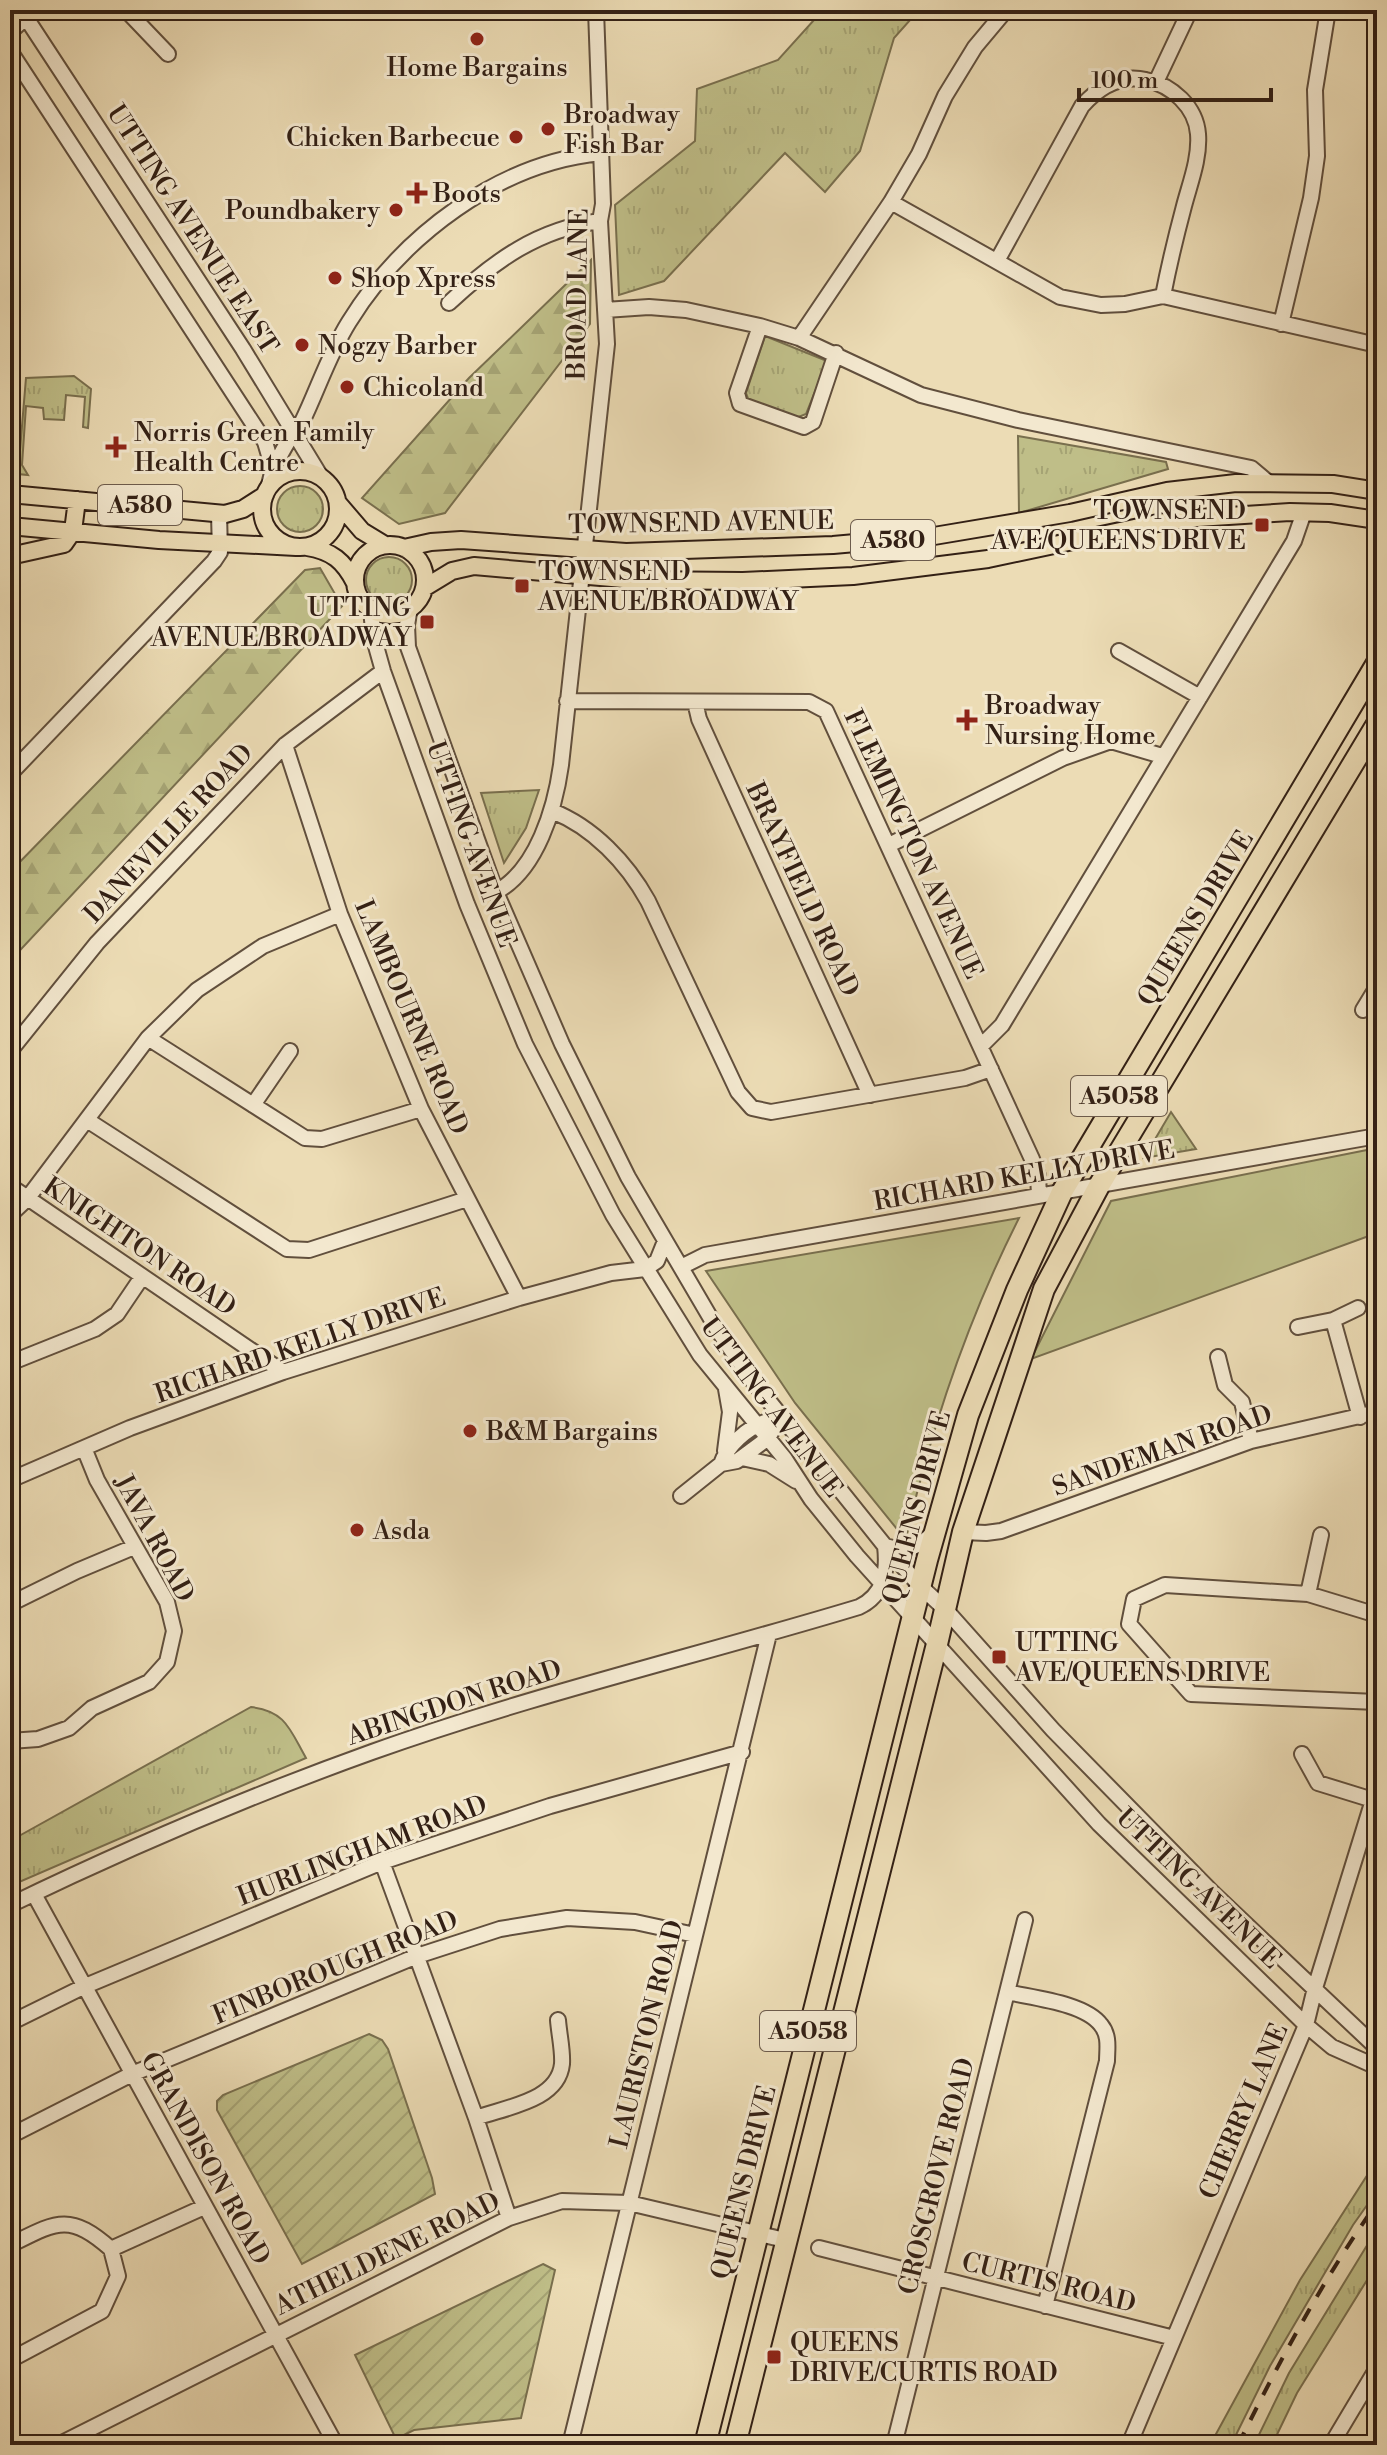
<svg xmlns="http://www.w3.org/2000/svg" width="1387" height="2455" font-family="'Libre Bodoni',serif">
	<defs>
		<pattern id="grass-tufts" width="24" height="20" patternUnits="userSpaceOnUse" patternTransform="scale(2)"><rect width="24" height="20" fill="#bfbe88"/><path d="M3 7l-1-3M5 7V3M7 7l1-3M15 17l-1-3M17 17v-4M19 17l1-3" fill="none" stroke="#a5a374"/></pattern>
		<pattern id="forest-firs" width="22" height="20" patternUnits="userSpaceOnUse" patternTransform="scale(2)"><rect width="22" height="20" fill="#bfbe88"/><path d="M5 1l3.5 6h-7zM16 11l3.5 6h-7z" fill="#a5a374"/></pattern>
		<pattern id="garden-furrows" width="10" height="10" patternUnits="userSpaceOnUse" patternTransform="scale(2)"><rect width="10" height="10" fill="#bfbe88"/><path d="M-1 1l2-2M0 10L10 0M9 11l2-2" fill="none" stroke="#a5a374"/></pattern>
	</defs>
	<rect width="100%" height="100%" fill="#ecdcb5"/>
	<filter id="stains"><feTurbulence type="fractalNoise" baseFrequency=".0025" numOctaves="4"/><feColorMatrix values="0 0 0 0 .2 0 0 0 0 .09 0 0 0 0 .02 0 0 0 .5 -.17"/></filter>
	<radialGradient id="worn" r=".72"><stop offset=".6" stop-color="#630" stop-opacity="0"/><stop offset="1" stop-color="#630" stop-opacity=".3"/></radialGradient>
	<path fill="url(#grass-tufts)" stroke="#796f4e" stroke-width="2" d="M823,10H919L894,38L860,151L825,192L785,153L664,281L619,295L615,205L695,141L697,89L778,60Z
		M765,336L827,361L806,414L796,418L749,401L746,393Z
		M74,376L91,389L88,428L83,427L85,397L66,395L64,420L44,419L43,408L26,406L22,465L28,475L18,474L26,378Z
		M1018,436L1166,462L1168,469L1019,513Z
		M277 509a23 23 0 1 1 46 0a23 23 0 1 1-46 0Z
		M366 580a23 23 0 1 1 46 0a23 23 0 1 1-46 0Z
		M539,790L526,828L504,863L481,793Z
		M1171,1112L1196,1149L1144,1158Z
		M251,1707C286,1711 290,1730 306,1758L10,1886V1841Z
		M1377,2160V2191L1353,2225L1270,2366L1231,2445H1210L1300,2280Z
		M1377,2229V2264L1297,2393L1272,2445H1254L1289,2373Z"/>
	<path fill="url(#forest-firs)" stroke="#796f4e" stroke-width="2" d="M591,260L590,324L445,513L399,524L362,498L469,378Z
		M320,568L342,606L10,961V872L305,570Z"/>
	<path fill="#bfbe88" stroke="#796f4e" stroke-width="2" d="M1377,1148V1233L1031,1359L1111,1201Z
		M1019,1218C969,1317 932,1425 907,1534H901L795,1403L706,1271Z"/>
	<path fill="url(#garden-furrows)" stroke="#796f4e" stroke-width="2" d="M369,2034L382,2040L388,2049L432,2178L435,2194L302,2264L217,2110V2101L223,2095Z
		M543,2264L555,2270L521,2418L414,2430L396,2439L355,2355Z"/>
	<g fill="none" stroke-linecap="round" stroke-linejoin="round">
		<g stroke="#614f3d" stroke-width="18">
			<path id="minor" d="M21,10L243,349L321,477
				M126,10L168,54
				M10,32L34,10
				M10,51L265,442L273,469L268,489
				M1156,82L1190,10
				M891,202L1060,297L1101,305L1125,304L1163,296L1377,345
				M997,261L1082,106C1099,87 1120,74 1146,80C1172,85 1196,107 1198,134C1200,158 1190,183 1184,206C1176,236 1169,265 1163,296
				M449,303C494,261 538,229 600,221
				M605,310L649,307L686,310L760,326L799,338L921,395L1018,420L1251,468L1269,483
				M1281,324L1311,198L1317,156L1315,90L1328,10
				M760,326L737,393L740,404L804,427L813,422L836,353
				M799,338L891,202L919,154L945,96L975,47L1006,10
				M273,469C279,458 284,447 291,437C294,432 299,428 302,422C318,389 329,354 349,322C402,236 498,163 601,153
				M410,608L407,625L408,647L496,892L562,1044L628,1177L717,1329L752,1380L885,1546L920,1586L945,1609L1053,1730L1213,1893L1377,2048
				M371,610L374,639L383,671L467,904L525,1044L613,1215L700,1355L785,1459L811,1499L857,1556L1099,1824L1306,2025L1332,2047L1377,2067
				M1119,651L1200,697
				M567,701L809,702L826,711L1032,1159L1038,1176L1039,1195
				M695,702L699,719L870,1095
				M285,745L340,914L421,1109L519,1298
				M10,774L214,561L220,552L219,514
				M552,811C593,827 627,863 648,901L738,1092L752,1108L771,1112L965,1078L991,1069
				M889,845L1063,758L1111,741L1162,756
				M496,892C537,870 555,808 561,765L607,344L600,221L603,204L596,10
				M1363,1010L1377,987
				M148,1038L305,1138L322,1139L421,1109
				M981,1046L1002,1025L1294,541L1304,512
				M10,1051L97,943L285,745L383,671
				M253,1105L290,1051
				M87,1120L287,1249L309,1250L467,1199
				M10,1186L283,1372
				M10,1215L27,1199L148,1038L197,990L263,946L340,914
				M681,1267L705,1255L1377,1136
				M1333,1320L1358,1308
				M1298,1327L1333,1320L1360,1417
				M1218,1357L1225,1385L1242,1402L1251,1441
				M10,1363L95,1329L117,1314L142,1277
				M725,1451L730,1412L726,1389
				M742,1458L769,1464L796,1481
				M721,1464C727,1446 747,1428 765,1422
				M10,1480L130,1428L283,1372L519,1298L611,1273L645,1269L657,1261L665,1241
				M681,1496L721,1464L737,1461L768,1438L781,1416
				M963,1532L986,1533L1001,1531L1251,1441L1377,1412
				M1308,1594L1321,1535
				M10,1604L77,1571L134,1547
				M1377,1615L1308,1594L1165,1585L1134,1599L1129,1624L1191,1694L1377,1702
				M10,1741L38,1739L69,1728L92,1708L149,1682L167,1662L174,1631L167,1602L97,1480L84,1448
				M1302,1754L1318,1783L1373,1800
				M382,1862L476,2118L509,2218
				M34,1894L336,2445
				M10,1905C128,1848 249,1796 372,1752C531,1695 697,1656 859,1607C884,1595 888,1572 885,1546C905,1552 921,1548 934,1531
				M1007,1992C1033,1998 1085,2003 1101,2025C1110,2036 1107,2049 1107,2061L1045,2306
				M10,2023L83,1987L382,1862L550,1806L742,1752
				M476,2118C506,2107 558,2101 562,2064C563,2051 559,2034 558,2020
				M10,2136L132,2074L417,1956L500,1929L567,1918L635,1922L695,1935
				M10,2245C56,2222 69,2212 111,2249
				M819,2248L1174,2338
				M111,2249L204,2207
				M10,2360L102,2311L118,2276L111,2249
				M58,2445L509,2218L562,2201L629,2203L789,2241
				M570,2445L769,1634
				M894,2445L1025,1920
				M1129,2445L1306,2025L1315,1988L1377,1787
				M1331,2445L1377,2368"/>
		</g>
		<g stroke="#332015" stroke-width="20">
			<path id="major" d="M262 509a38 38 0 1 1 76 0a38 38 0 1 1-76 0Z
				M10,494L225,514L243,509L265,495
				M338,503L362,531L385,545
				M10,526L159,540L296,547
				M355 580a35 35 0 1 1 70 0a35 35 0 1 1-70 0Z
				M307,547C332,551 344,561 355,583
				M404,548L431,542L461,540L626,552L833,545L934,536L1070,513L1167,491L1236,483L1333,484L1377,491
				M10,556L64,544L73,531L77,500
				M424,588L452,571L474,566L635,580L743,581L853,576L988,559L1158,523L1197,518L1290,512L1330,513L1377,520"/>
		</g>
		<g stroke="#332015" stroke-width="24">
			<path id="highway" d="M705,2445L927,1560L968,1415L1017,1290L1062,1192L1377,663
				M735,2445L937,1644L963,1532L1044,1289L1100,1184L1377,724"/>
		</g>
		<use href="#minor" stroke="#f3e8cf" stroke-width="14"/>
		<use href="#major" stroke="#ecdcb5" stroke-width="16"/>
		<use href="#highway" stroke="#ecdcb5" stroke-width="20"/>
		<path stroke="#332015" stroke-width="4" stroke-dasharray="14 14" stroke-linecap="butt" d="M1238,2445C1279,2362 1323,2279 1377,2203"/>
	</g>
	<g fill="#8f2418" stroke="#f3e8cf" stroke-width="3">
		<circle cx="477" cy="39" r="8"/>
		<circle cx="548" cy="129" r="8"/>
		<circle cx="516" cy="137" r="8"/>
		<path d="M413 181h8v8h8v8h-8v8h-8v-8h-8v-8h8z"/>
		<circle cx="396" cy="210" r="8"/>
		<circle cx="335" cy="278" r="8"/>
		<circle cx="302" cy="345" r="8"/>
		<circle cx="347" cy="387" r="8"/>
		<path d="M112 435h8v8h8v8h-8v8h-8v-8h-8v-8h8z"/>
		<rect x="1254" y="517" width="16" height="16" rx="4"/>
		<rect x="514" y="578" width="16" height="16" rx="4"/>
		<rect x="419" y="614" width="16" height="16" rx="4"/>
		<path d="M963 708h8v8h8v8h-8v8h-8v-8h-8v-8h8z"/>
		<circle cx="470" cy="1431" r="8"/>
		<circle cx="357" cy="1530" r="8"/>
		<rect x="991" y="1649" width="16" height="16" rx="4"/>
		<rect x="766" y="2349" width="16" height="16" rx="4"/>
	</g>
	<g text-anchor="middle" stroke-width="6" stroke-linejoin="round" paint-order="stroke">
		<g fill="#f3e8cf" stroke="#6d5c4d" stroke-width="2">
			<rect x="98" y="485" width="84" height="40" rx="6"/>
			<rect x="851" y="520" width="84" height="40" rx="6"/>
			<rect x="1071" y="1076" width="96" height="40" rx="6"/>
			<rect x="760" y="2011" width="96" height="40" rx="6"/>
		</g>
		<g font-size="24" font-weight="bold" fill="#332015">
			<text x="140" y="513">A580</text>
			<text x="893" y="548">A580</text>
			<text x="1119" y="1104">A5058</text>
			<text x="808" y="2039">A5058</text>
		</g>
		<g font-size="26" fill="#332015" stroke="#f3e8cf" text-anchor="start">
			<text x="477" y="76" text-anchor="middle">Home Bargains</text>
			<text x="564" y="123">Broadway<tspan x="564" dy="30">Fish Bar</tspan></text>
			<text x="500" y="146" text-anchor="end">Chicken Barbecue</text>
			<text x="433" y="202">Boots</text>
			<text x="380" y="219" text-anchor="end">Poundbakery</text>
			<text x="351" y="287">Shop Xpress</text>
			<text x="318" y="354">Nogzy Barber</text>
			<text x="363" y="396">Chicoland</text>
			<text x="134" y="441">Norris Green Family<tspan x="134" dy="30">Health Centre</tspan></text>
			<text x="1246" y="519" text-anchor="end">TOWNSEND<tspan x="1246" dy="30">AVE/QUEENS DRIVE</tspan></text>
			<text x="538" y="580">TOWNSEND<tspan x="538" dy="30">AVENUE/BROADWAY</tspan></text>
			<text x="411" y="616" text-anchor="end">UTTING<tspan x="411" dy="30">AVENUE/BROADWAY</tspan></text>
			<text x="985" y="714">Broadway<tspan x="985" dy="30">Nursing Home</tspan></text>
			<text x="486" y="1440">B&amp;M Bargains</text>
			<text x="373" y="1539">Asda</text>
			<text x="1015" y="1651">UTTING<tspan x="1015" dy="30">AVE/QUEENS DRIVE</tspan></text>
			<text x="790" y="2351">QUEENS<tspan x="790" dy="30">DRIVE/CURTIS ROAD</tspan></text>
		</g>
		<g font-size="26" fill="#332015" stroke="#f3e8cf">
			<text transform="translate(193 229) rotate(57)" y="9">UTTING AVENUE EAST</text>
			<text transform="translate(577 294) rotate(-89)" y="9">BROAD LANE</text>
			<text transform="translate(701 522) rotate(-1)" y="9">TOWNSEND AVENUE</text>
			<text transform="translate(168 833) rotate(-47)" y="9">DANEVILLE ROAD</text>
			<text transform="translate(472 844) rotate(70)" y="9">UTTING AVENUE</text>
			<text transform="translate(914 844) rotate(65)" y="9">FLEMINGTON AVENUE</text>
			<text transform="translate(803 889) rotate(65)" y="9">BRAYFIELD ROAD</text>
			<text transform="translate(1195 918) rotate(-59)" y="9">QUEENS DRIVE</text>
			<text transform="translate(412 1017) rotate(67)" y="9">LAMBOURNE ROAD</text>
			<text transform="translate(1024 1175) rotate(-10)" y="9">RICHARD KELLY DRIVE</text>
			<text transform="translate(140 1246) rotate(34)" y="9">KNIGHTON ROAD</text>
			<text transform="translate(300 1345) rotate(-19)" y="9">RICHARD KELLY DRIVE</text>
			<text transform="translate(772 1407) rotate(53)" y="9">UTTING AVENUE</text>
			<text transform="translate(1162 1450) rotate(-19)" y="9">SANDEMAN ROAD</text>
			<text transform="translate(916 1507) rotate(-75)" y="9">QUEENS DRIVE</text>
			<text transform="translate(155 1538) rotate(62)" y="9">JAVA ROAD</text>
			<text transform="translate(454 1702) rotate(-18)" y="9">ABINGDON ROAD</text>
			<text transform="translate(362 1850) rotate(-21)" y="9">HURLINGHAM ROAD</text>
			<text transform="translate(1199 1888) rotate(44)" y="9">UTTING AVENUE</text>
			<text transform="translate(335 1967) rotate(-22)" y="9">FINBOROUGH ROAD</text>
			<text transform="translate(646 2034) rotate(-76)" y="9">LAURISTON ROAD</text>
			<text transform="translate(1243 2111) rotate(-67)" y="9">CHERRY LANE</text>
			<text transform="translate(206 2158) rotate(61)" y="9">GRANDISON ROAD</text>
			<text transform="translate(936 2176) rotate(-76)" y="9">CROSGROVE ROAD</text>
			<text transform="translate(743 2182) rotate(-76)" y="9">QUEENS DRIVE</text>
			<text transform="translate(387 2253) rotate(-26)" y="9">ATHELDENE ROAD</text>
			<text transform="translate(1049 2282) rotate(14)" y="9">CURTIS ROAD</text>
		</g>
	</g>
	<rect width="1387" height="2455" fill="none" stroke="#ecdcb5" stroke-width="40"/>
	<rect x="12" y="12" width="1363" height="2431" fill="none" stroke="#332015" stroke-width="4"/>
	<rect x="20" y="20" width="1347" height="2415" fill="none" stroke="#332015" stroke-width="2"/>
	<path d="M1079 88v12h192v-12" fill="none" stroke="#332015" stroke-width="4"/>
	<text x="1091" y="88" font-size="24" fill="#332015" stroke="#f3e8cf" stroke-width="6" paint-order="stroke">100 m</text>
	<rect width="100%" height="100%" filter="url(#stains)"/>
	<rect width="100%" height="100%" fill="url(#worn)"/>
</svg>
